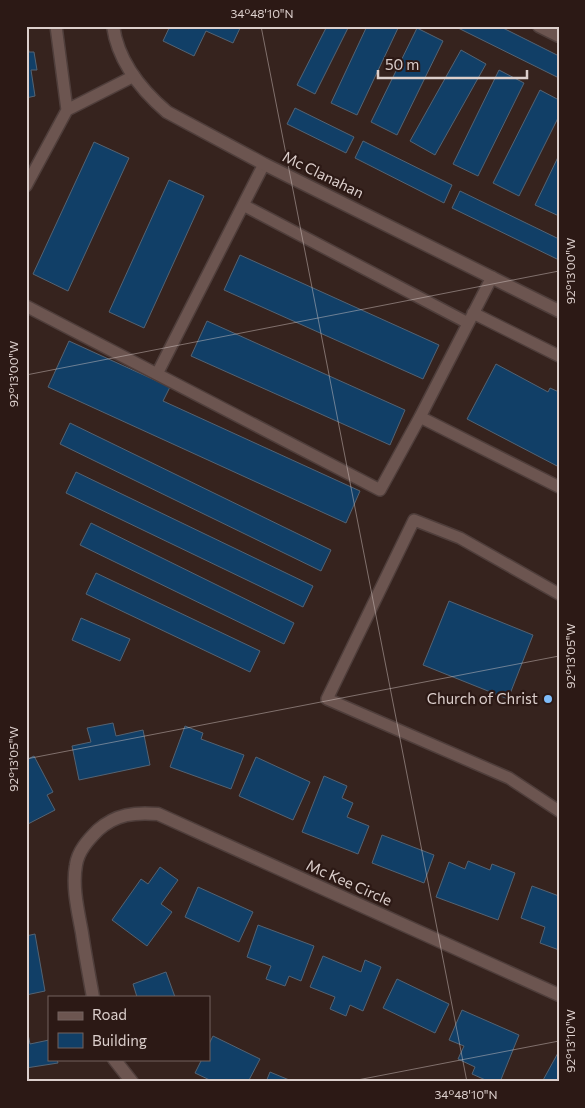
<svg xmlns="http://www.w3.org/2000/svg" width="585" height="1108" font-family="Commissioner,sans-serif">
	<rect width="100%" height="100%" fill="#36231e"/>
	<path fill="#113f67" stroke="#546373" d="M170,26H241L233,43L206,31L194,56L163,41Z
		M327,26H349L315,94L297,85Z
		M367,26H399L357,115L331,103Z
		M454,26H499L559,56V78Z
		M417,28L443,41L397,135L371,122Z
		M26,35L29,52H34L37,70H31L35,96L26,98Z
		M461,50L486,64L435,155L410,141Z
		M499,70L524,83L478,176L453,164Z
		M540,90L559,100V116L519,196L493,183Z
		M295,108L354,137L346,153L287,124Z
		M363,141L452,185L444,203L355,158Z
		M94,142L129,158L68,291L33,274Z
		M559,155V216L535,205Z
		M169,180L204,196L144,328L109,312Z
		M460,191L559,239V260L452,208Z
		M240,255L439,345L423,379L224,290Z
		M207,321L405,410L390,445L191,356Z
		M69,341L170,387L163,401L360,491L346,523L48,387Z
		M496,364L548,392L550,388L559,392V467L467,419Z
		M70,423L331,550L321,571L60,444Z
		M76,472L313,586L303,607L66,493Z
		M91,523L294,623L284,644L80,545Z
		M96,573L260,651L250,672L86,594Z
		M449,601L533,635L508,699L423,665Z
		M81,618L130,639L120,661L72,640Z
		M113,723L116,736L143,730L150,765L79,780L72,746L91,742L87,728Z
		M185,726L203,733L201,739L244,755L231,789L170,767Z
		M34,756L53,792L47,795L55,810L26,825V760Z
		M256,757L310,782L293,820L239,796Z
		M324,776L347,786L342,798L353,803L347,817L369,826L358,854L302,832Z
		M382,835L434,855L424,883L372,863Z
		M468,861L490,870L492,864L515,873L498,920L436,897L449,862L465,869Z
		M26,864H28V919H26Z
		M160,867L178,880L161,904L172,912L147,946L112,920L141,879L148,884Z
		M532,886L559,896V950L540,943L545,927L521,918Z
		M198,887L253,912L239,942L185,917Z
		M258,925L314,946L301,981L289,976L285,986L266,979L271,966L247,957Z
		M35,934L45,991L26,995V936Z
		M323,956L361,972L365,960L381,967L363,1011L350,1005L346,1016L330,1009L335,997L310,987Z
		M166,972L175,997H137L133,984Z
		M397,979L449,1004L435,1033L383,1008Z
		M462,1010L519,1035L500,1082H490L472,1074L475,1067L458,1059L464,1046L449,1040Z
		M26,1024L30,1044L49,1040V1059H57L58,1063L26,1068Z
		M213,1036L260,1059L248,1082H214L195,1073L202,1059H209V1044Z
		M559,1051V1082H542Z
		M270,1072L294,1082H266Z"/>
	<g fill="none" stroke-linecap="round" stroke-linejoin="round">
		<g stroke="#4f3e3b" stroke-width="14">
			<path id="service" d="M56,26L67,110L134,76
				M26,186L67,110
				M243,205L468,323
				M26,306L380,490L420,417L492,277
				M473,313L559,356
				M157,374L264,164
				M420,417L559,487
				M559,594L460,538L414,520L327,699L509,778L559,811"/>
		</g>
		<g stroke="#4f3e3b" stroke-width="15">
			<path id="minor" d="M113,26C118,61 140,89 167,112L264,164L559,311
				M539,26L559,36
				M93,997C89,975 85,954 82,933C78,911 72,887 76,865C78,851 88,840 98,830C116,814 135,812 158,814L559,995
				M114,1059L132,1082"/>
		</g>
		<use href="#service" stroke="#6c5550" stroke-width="11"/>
		<use href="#minor" stroke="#6c5550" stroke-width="12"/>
	</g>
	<path fill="none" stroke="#dccfcc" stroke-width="1" stroke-opacity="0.45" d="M261,26L467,1082M26,375L559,271M26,759L559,656M347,1082L559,1041"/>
	<circle fill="#7fbdfa" stroke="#2c1915" stroke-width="2" cx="548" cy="699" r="5"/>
	<g text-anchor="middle" stroke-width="4.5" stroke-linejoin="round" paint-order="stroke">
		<g font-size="15" fill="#dccfcc" stroke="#2c1915">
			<text transform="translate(323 175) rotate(26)" y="5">Mc Clanahan</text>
			<text transform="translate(349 883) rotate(24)" y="5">Mc Kee Circle</text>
		</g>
		<g font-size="15" fill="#dccfcc" stroke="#2c1915" text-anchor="end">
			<text x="538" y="704">Church of Christ</text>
		</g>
	</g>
	<rect width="585" height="1108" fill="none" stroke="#2c1915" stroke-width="55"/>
	<rect x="48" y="996" width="162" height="65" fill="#2c1915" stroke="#72625e"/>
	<rect x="58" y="1012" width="25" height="8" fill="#6c5550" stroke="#72625e"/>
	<text x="92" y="1020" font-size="15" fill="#dccfcc">Road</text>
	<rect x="58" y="1033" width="25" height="15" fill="#113f67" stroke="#72625e"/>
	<text x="92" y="1046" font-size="15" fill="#dccfcc">Building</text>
	<path d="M378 70v8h149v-8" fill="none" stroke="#dccfcc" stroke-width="2.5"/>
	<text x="385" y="70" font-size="15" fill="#dccfcc" stroke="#2c1915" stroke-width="4" paint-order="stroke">50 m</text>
	<rect x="28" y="28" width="530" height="1052" fill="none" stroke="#dccfcc" stroke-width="2"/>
	<g font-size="12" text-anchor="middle" fill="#dccfcc">
		<text x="262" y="18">34°48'10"N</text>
		<text transform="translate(571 271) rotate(-90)" y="4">92°13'00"W</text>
		<text transform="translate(14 374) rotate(-90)" y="4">92°13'00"W</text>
		<text transform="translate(571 656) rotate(-90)" y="4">92°13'05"W</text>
		<text transform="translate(14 759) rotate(-90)" y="4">92°13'05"W</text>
		<text transform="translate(571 1041) rotate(-90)" y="4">92°13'10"W</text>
		<text x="466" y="1099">34°48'10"N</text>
	</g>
</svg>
